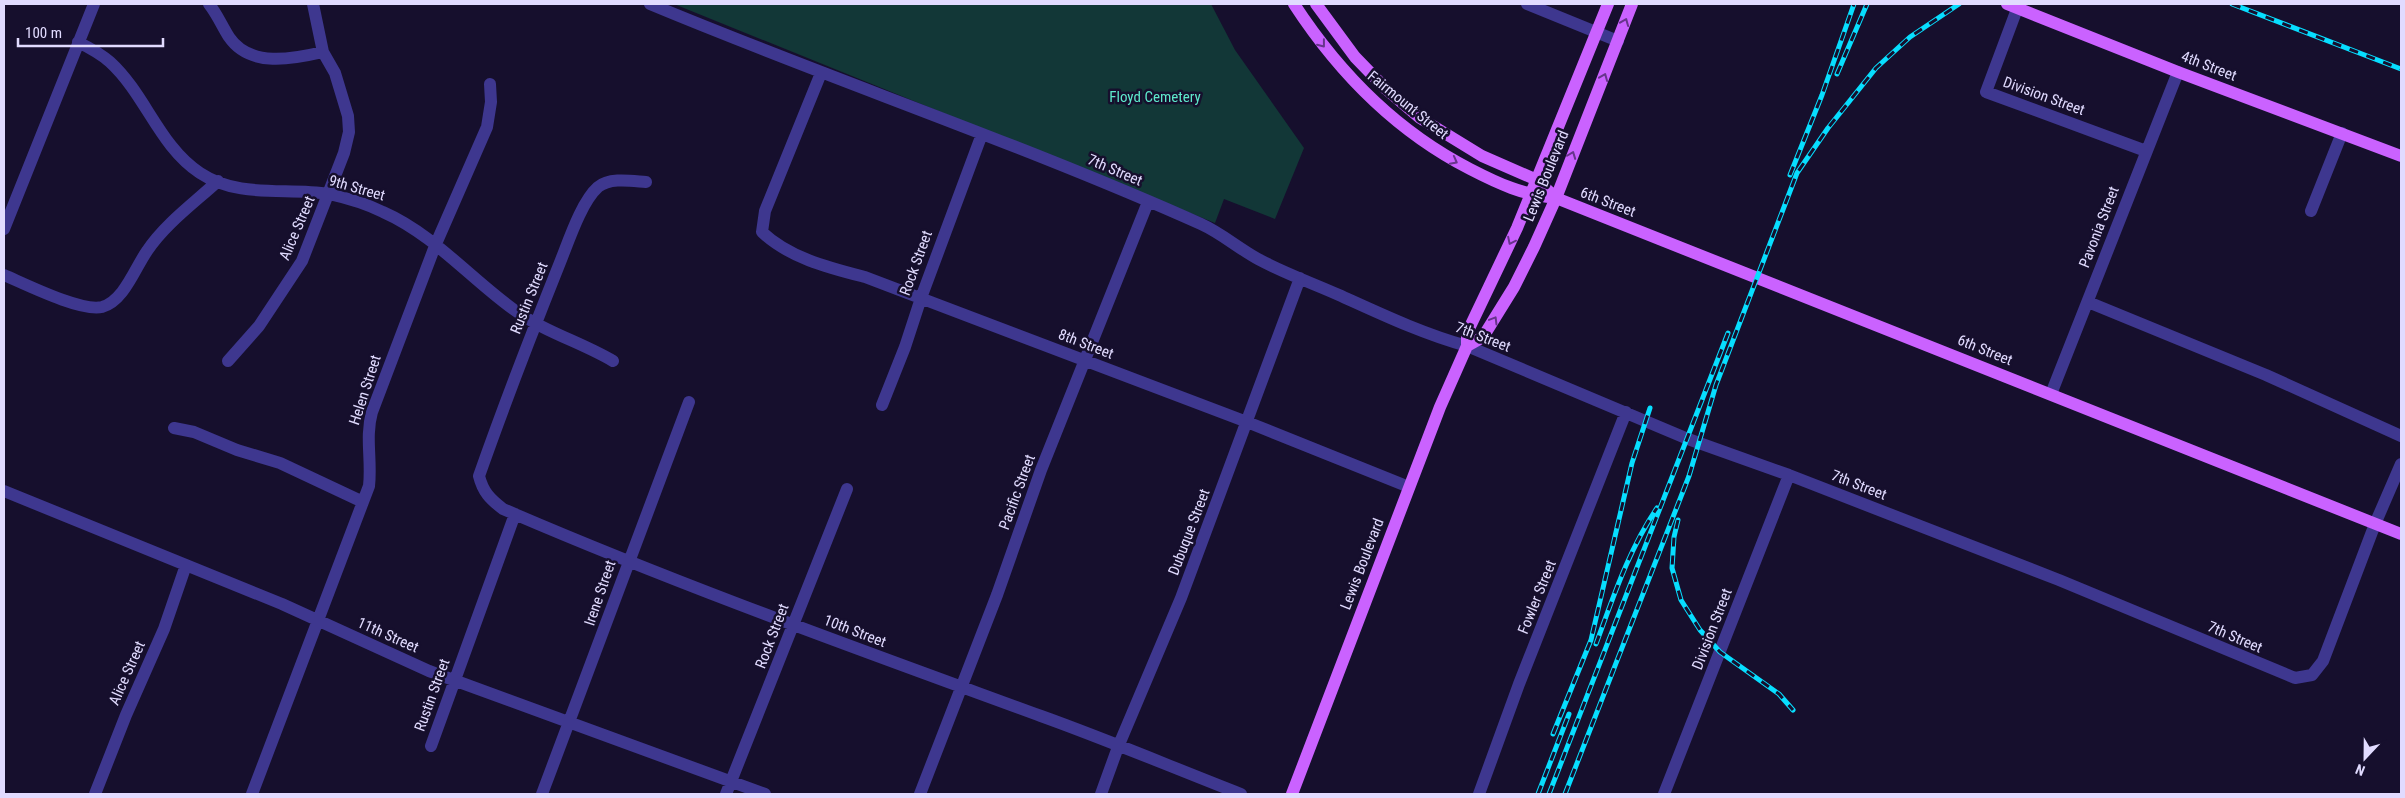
<svg xmlns="http://www.w3.org/2000/svg" width="2405" height="798" font-family="'Roboto Condensed',sans-serif">
	<rect width="100%" height="100%" fill="#160f2d"/>
	<path fill="#123737" d="M674,4H1211L1235,50L1304,148L1275,219L1224,199L1215,223Z"/>
	<g fill="none" stroke-linecap="round" stroke-linejoin="round">
		<path stroke="#3e378f" stroke-width="12" d="M209,4C217,14 222,26 229,37C250,68 293,59 323,52
			M650,4C832,80 1020,143 1201,224C1221,233 1238,248 1258,259C1284,273 1312,283 1339,295C1381,314 1423,334 1467,346L1688,439L1789,475L2059,580L2295,678L2312,675L2323,661L2375,524L2401,464
			M1527,4L1618,41
			M2017,9L1986,92L2146,151
			M78,42C90,48 101,54 110,62C146,95 159,146 200,173C239,199 286,187 329,194C347,198 367,204 383,212C433,234 470,278 513,309C544,332 581,342 613,361
			M821,73L765,211L762,232C789,258 830,268 865,277L1247,422L1409,487
			M646,182C632,181 610,177 598,187C581,202 568,243 559,265C531,335 504,405 479,476C483,492 490,499 503,509C679,585 861,650 1041,716C1108,740 1174,768 1241,794
			M2311,211L2342,133
			M4,229L94,4
			M4,275C25,284 81,312 102,307C124,301 135,268 147,251C165,224 194,203 218,181
			M2088,302L2266,375L2401,436
			M228,361L259,326L302,261L344,153L349,132L348,116L335,73L323,52L313,4
			M2051,394L2178,72
			M882,405L905,347L921,298L982,134
			M174,428L194,432L237,450L280,463L363,502
			M4,491L282,604L429,671L765,794
			M431,746L515,514
			M95,794L126,715L164,629L186,565
			M252,794L369,486C372,461 365,437 372,412L435,246L487,127L491,102L490,84
			M542,794L689,402
			M726,794L847,489
			M920,794L997,595L1041,470L1148,202
			M1101,794L1118,747L1181,598L1300,278
			M1479,794L1519,684L1626,412
			M1664,794L1789,475"/>
		<path stroke="#ca62ff" stroke-width="12" d="M1294,4C1339,73 1396,131 1470,169C1499,184 1523,195 1556,198L2401,534
			M1316,4L1355,57L1386,89L1420,118L1482,156L1537,180L1556,198
			M2007,4L2178,72L2401,156
			M1467,346L1483,337L1514,287L1534,247L1556,198L1632,4
			M1292,794L1440,407L1467,346V333L1517,228L1608,4"/>
		<g stroke="#07deff" stroke-width="5">
			<path id="rail" d="M2232,4L2401,69
				M1837,74L1867,4
				M1790,175L1822,95L1854,4
				M1678,520L1674,537L1672,568L1681,600L1700,630L1720,652L1779,694L1793,710
				M1596,644C1613,598 1629,549 1657,508
				M1553,734L1591,640L1632,463L1650,408
				M1538,794L1569,714
				M1549,794L1728,333
				M1565,794L1689,476L1716,385L1797,173L1828,128L1876,68L1910,37L1959,4"/>
		</g>
		<use href="#rail" stroke="#160f2d" stroke-width="3" stroke-dasharray="9" stroke-linecap="butt"/>
	</g>
	<defs><path id="oneway-chevron" d="M-2-3.5L2.5 0L-2 3.5" fill="none" stroke-width="1.6" stroke-linecap="round" stroke-linejoin="round" transform="scale(1.25)"/></defs>
	<g stroke="#67348c">
		<use href="#oneway-chevron" transform="translate(1625 22) rotate(-68)"/>
		<use href="#oneway-chevron" transform="translate(1322 44) rotate(52)"/>
		<use href="#oneway-chevron" transform="translate(1604 77) rotate(-68)"/>
		<use href="#oneway-chevron" transform="translate(1572 155) rotate(-69)"/>
		<use href="#oneway-chevron" transform="translate(1454 161) rotate(28)"/>
		<use href="#oneway-chevron" transform="translate(1511 241) rotate(116)"/>
		<use href="#oneway-chevron" transform="translate(1494 320) rotate(-59)"/>
	</g>
	<g text-anchor="middle" stroke-width="5" stroke-linejoin="round" paint-order="stroke">
		<g font-size="15" fill="#e1dbff" stroke="#160f2d">
			<text transform="translate(2209 66) rotate(21)" y="5">4th Street</text>
			<text transform="translate(2044 96) rotate(20)" y="5">Division Street</text>
			<text transform="translate(1408 105) rotate(39)" y="5">Fairmount Street</text>
			<text transform="translate(1115 170) rotate(23)" y="5">7th Street</text>
			<text transform="translate(1546 176) rotate(-68)" y="5">Lewis Boulevard</text>
			<text transform="translate(357 188) rotate(16)" y="5">9th Street</text>
			<text transform="translate(1608 202) rotate(21)" y="5">6th Street</text>
			<text transform="translate(2099 227) rotate(-69)" y="5">Pavonia Street</text>
			<text transform="translate(297 228) rotate(-67)" y="5">Alice Street</text>
			<text transform="translate(916 263) rotate(-70)" y="5">Rock Street</text>
			<text transform="translate(529 298) rotate(-68)" y="5">Rustin Street</text>
			<text transform="translate(1483 337) rotate(21)" y="5">7th Street</text>
			<text transform="translate(1086 344) rotate(21)" y="5">8th Street</text>
			<text transform="translate(1985 350) rotate(22)" y="5">6th Street</text>
			<text transform="translate(365 390) rotate(-72)" y="5">Helen Street</text>
			<text transform="translate(1859 485) rotate(21)" y="5">7th Street</text>
			<text transform="translate(1017 492) rotate(-70)" y="5">Pacific Street</text>
			<text transform="translate(1189 532) rotate(-69)" y="5">Dubuque Street</text>
			<text transform="translate(1362 564) rotate(-69)" y="5">Lewis Boulevard</text>
			<text transform="translate(600 593) rotate(-71)" y="5">Irene Street</text>
			<text transform="translate(1537 597) rotate(-68)" y="5">Fowler Street</text>
			<text transform="translate(1712 629) rotate(-69)" y="5">Division Street</text>
			<text transform="translate(855 631) rotate(21)" y="5">10th Street</text>
			<text transform="translate(388 635) rotate(24)" y="5">11th Street</text>
			<text transform="translate(772 636) rotate(-69)" y="5">Rock Street</text>
			<text transform="translate(2235 637) rotate(23)" y="5">7th Street</text>
			<text transform="translate(127 673) rotate(-66)" y="5">Alice Street</text>
			<text transform="translate(432 695) rotate(-70)" y="5">Rustin Street</text>
		</g>
		<g font-size="15" fill="#5ee9cb" stroke="#160f2d">
			<text x="1155" y="102">Floyd Cemetery</text>
		</g>
	</g>
	<rect width="2405" height="798" fill="none" stroke="#e1dbff" stroke-width="10"/>
	<g transform="translate(2365 758) rotate(202)" stroke="#160f2d" stroke-width="4" paint-order="stroke">
	<path d="M0-4L9 19L0 12L-9 19Z" fill="#e1dbff"/>
	<text y="-8" font-size="14" font-weight="bold" text-anchor="middle" fill="#e1dbff">N</text>
	</g>
	<path d="M18 38v8h145v-8" fill="none" stroke="#e1dbff" stroke-width="2.5"/>
	<text x="25" y="38" font-size="15" fill="#e1dbff" stroke="#160f2d" stroke-width="4" paint-order="stroke">100 m</text>
</svg>
